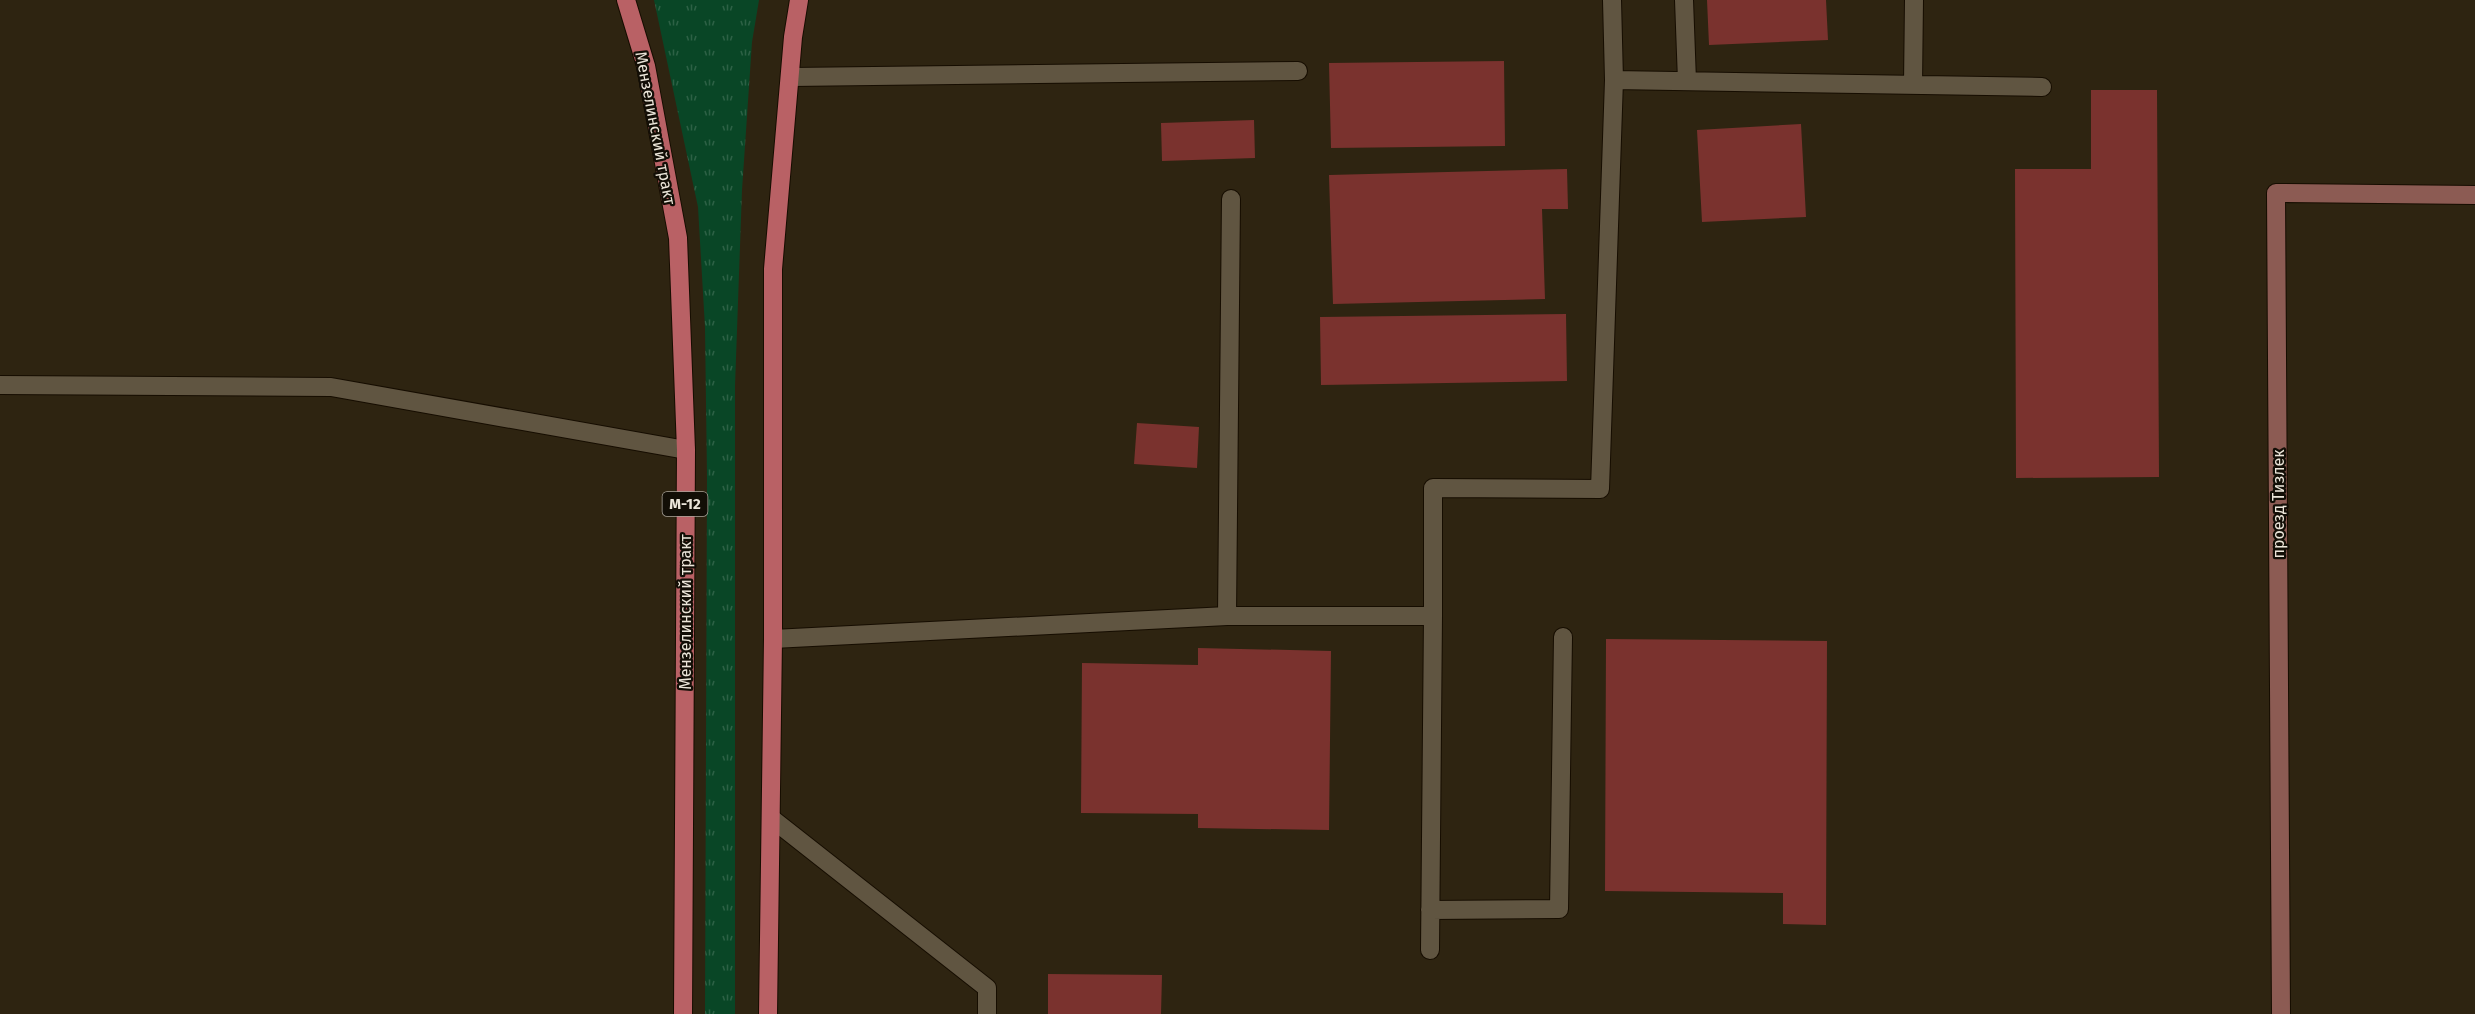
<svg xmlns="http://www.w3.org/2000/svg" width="2475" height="1014" font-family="'Fira Sans',sans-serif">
	<defs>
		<pattern id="grass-tufts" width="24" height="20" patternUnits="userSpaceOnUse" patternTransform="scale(1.5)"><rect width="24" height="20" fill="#094626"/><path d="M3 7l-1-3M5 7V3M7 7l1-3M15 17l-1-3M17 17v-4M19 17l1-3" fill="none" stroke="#2d6145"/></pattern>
	</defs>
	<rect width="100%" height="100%" fill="#2e2411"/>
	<path fill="url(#grass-tufts)" d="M654,0H759L752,42L742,190L735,386V1014H705L707,477L705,327L698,207Z"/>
	<path fill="#7a322e" d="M1707,0H1826L1828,40L1709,45Z
		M1504,61L1505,146L1331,148L1329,63Z
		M2091,90H2157L2159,477L2016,478L2015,169H2091Z
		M1254,120L1255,158L1162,161L1161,123Z
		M1801,124L1806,217L1702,222L1697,130Z
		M1567,169L1568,209H1542L1545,299L1333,304L1329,175Z
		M1566,314L1567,381L1321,385L1320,317Z
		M1137,423L1199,427L1197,468L1134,464Z
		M1606,639L1827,641L1826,925L1783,924V893L1605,891Z
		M1198,648L1331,651L1329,830L1198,828V814L1081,813L1082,663L1198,665Z
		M1048,974L1162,975L1161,1014H1048Z"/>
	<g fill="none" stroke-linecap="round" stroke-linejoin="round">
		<g stroke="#160d00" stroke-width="20">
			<path id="lane" d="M1612,0L1614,80
				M1684,0L1687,81
				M791,77L1298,71
				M1913,85L1914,0
				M1227,616L1231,199
				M1433,616V488L1600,489L1614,80L2042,87
				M773,639L1227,616H1433L1430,950
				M771,818L987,988V1014
				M1430,910L1559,909L1563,637"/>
		</g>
		<g stroke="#160d00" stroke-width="20">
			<path id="street" d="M0,385L331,387L686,450"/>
		</g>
		<g stroke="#160d00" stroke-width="20">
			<path id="secondary" d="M2281,1014L2276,193L2475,195"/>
		</g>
		<g stroke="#160d00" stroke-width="20">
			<path id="primary" d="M626,0L646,66L678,238L686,450L683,1014
				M768,1014L773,639V269L793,37L799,0"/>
		</g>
		<use href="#lane" stroke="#605541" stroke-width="18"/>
		<use href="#street" stroke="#605541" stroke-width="18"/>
		<use href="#secondary" stroke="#8c5b53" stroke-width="18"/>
		<use href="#primary" stroke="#b96165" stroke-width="18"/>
	</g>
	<g text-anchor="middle" stroke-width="4.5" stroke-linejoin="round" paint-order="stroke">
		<rect fill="#120e06" stroke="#aaa49a" stroke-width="1.5" x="662.5" y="492" width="45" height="24" rx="4.5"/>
		<g font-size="15" font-weight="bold" fill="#ebe5d9">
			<text x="685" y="509">М-12</text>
		</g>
		<g font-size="16" fill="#ebe5d9" stroke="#120e06">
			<text transform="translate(656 128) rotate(79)" y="6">Мензелинский тракт</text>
			<text transform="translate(2278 504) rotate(-90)" y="6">проезд Тизлек</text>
			<text transform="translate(685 612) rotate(-90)" y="6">Мензелинский тракт</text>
		</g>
	</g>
</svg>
